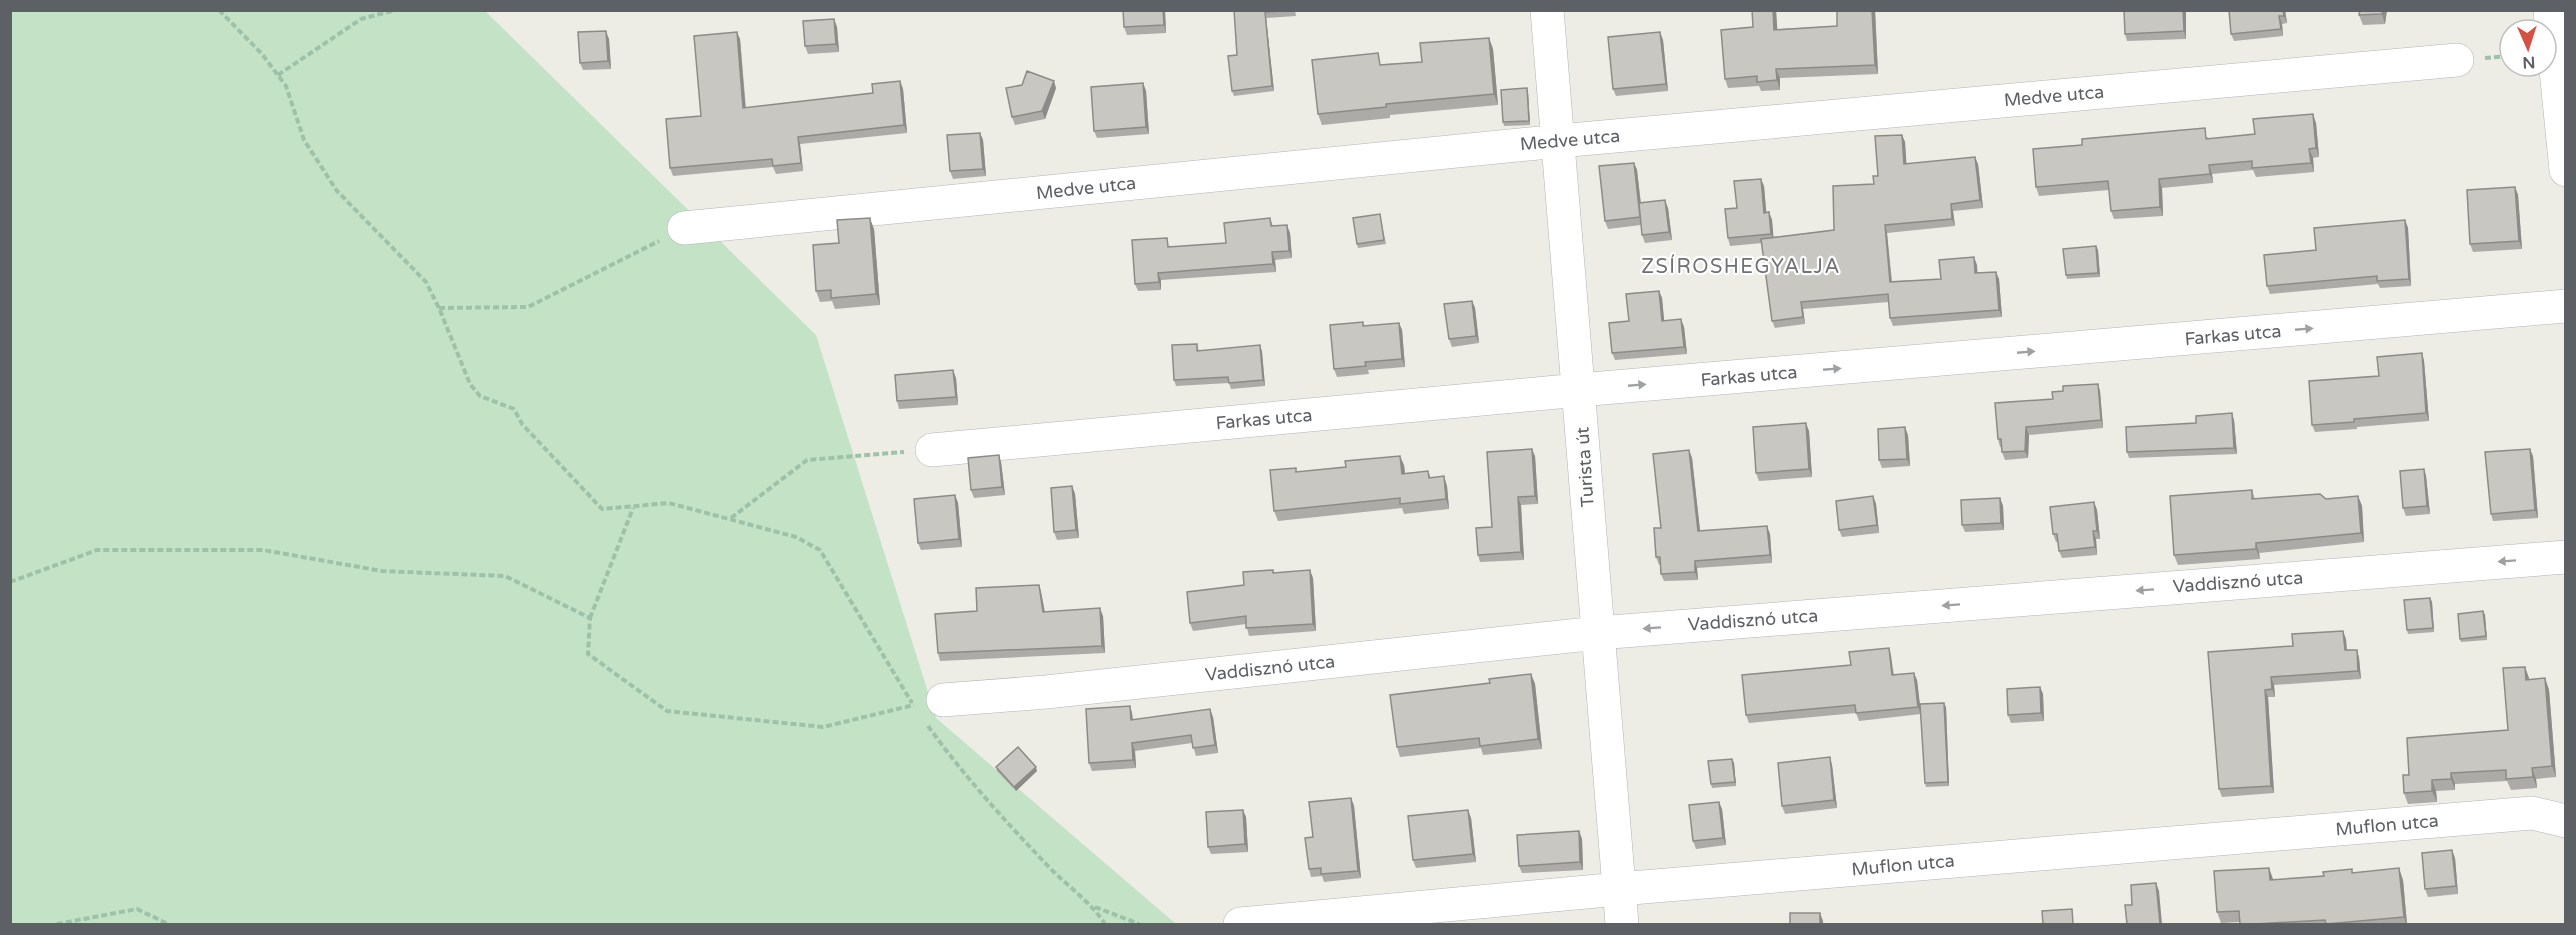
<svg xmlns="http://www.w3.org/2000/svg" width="2576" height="935" font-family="'Varela Round',sans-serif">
	<rect width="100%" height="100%" fill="#edece5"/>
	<path fill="#c4e2c5" d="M10,11H485L816,335L936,718L1176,924H11Z"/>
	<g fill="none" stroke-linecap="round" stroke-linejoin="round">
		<g stroke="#b2b5b8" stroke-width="34">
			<path id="minor" d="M1547,10L1622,924
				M2550,10L2566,170
				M684,228L1559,141L2457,60
				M932,450L1579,390L2566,306
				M943,700L1046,692L1598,633L2566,557
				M1240,924L1619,889L2532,813L2566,821"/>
		</g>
		<path stroke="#9ec2a9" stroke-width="4" stroke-dasharray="6 3" stroke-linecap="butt" d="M219,10L262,54L286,86L304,140L337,191L426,282L439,308L470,384L480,396L514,409L522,424L602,509L669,503L796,537L820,550L912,703
			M2485,58L2510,56
			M278,75L361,19L396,10
			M439,308L528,307L659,241
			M731,518L807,460L904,452
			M10,582L97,550H263L382,571L505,576L590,618L588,654L667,711L823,727L914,705
			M590,618L633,508
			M928,726C964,776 1005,821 1048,866C1067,886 1090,901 1105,924
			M1095,907L1139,924
			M57,924L137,909L168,924"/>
		<use href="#minor" stroke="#fff" stroke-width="33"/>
	</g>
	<path fill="#adaba7" d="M1165,10L1166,33L1127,35L1124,27Z
		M1234,10H1295L1296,16L1266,18L1274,91L1234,96L1232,91L1237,55Z
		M1752,10H1776L1777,29L1837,26L1875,10L1878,74L1780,78V90L1761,91L1759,86L1728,88L1725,79L1753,27Z
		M2186,10V39L2127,41L2125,34Z
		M2229,10H2285L2287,23L2282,24L2283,36L2234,41L2231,34Z
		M2387,10L2385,24L2363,25L2359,15Z
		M834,19L837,27L839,52L808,54L805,46Z
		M1489,38L1493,49L1498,105L1390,115V118L1322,125L1318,114L1383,64L1422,62Z
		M609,39L611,69L583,70L580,63Z
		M740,39L746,108L873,93L900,81L903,89L907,133L800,144L803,171L776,174L773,167L673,176L670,168L701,116Z
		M1663,40L1668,91L1616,96L1613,89Z
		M1143,83L1146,91L1149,134L1097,138L1094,131Z
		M1056,88L1045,119L1015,125L1012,117Z
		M1527,88L1528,92L1530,125L1504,126L1503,122Z
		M2316,123L2319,157L2313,158L2314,172L2256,177L2253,170L2212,174L2213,183L2162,188L2163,216L2114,219L2111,211L2109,190L2039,196L2036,187L2208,137V139L2255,134Z
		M980,133L983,140L986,176L953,179L950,171Z
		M1902,135L1905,142L1906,164H1978L1983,208L1953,211L1955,226L1887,233L1892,281L1941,279L1977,265V273L1999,279L2002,317L1893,326L1890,318L1889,302L1803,309L1805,324L1775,328L1772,321L1762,243L1730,246L1728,238L1737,208L1764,186L1766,212H1769L1772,220L1773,237L1834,230L1874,184Z
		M1634,163L1637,170L1641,203L1668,208L1672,240L1645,243L1642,235L1641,225L1608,229L1605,221Z
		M2515,187L2518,195L2522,249L2473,252L2470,244Z
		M1380,214L1386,244L1358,248L1357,244Z
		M1270,218L1273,226L1290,233L1292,258L1275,260L1276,272L1161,280V290L1138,291L1135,284L1170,245V247L1226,243Z
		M2405,220L2408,228L2411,286L2380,288L2378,284L2270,294L2267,286L2316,250Z
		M874,229L880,305L835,309L832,301L820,302L816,291L839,243Z
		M2096,246L2098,250L2100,277L2067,279L2066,275Z
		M1659,291L1662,298L1664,321L1684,327L1687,354L1615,360L1612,353L1629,321Z
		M1472,301L1475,308L1479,343L1452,347L1449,339Z
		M1363,322L1364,326L1399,323L1402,330L1405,367L1368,370L1369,374L1337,377L1334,369Z
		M1197,344L1199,351L1260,345L1262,352L1265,386L1231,389L1229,383L1176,386L1174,380Z
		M2422,353L2424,361L2429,421L2357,427V429L2315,432L2312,425L2379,376Z
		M956,378L958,405L899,409L897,401Z
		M2100,391L2103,428L2029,435L2028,458L2005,460L2002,452L2001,447H2000L1998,439L2053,399Z
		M2234,420L2237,454L2129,458L2127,452Z
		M1809,431L1812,477L1759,481L1756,473Z
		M1908,435L1910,466L1882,468L1879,460Z
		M1689,450L1692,458L1700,531L1770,534L1772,563L1697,568L1698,580L1664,581L1661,574L1660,564L1659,565L1656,557L1661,528Z
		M1535,456L1538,504L1521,505L1524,560L1480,562L1478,555Z
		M2533,456L2538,518L2493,521L2491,514Z
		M1001,462L1005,495L974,498L971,490Z
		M1404,465L1405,473L1428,471L1431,478L1447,486L1449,509L1404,514L1402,508L1278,521L1274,511L1297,472Z
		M2424,469L2426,476L2430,514L2406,516L2403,508Z
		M1072,486L1075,494L1079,538L1057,540L1054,532Z
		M2252,490L2255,499H2326L2358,496L2362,506L2364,542L2259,553L2260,559L2178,565L2174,555Z
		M955,495L958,503L962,547L921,550L918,543Z
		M1873,496L1876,504L1879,533L1842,537L1839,530Z
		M2000,498L2003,506L2004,530L1965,532L1962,525Z
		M2094,502L2097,510L2100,539H2096L2097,555L2062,558L2059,551L2058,542H2056L2053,534Z
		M1274,573L1313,578L1316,631L1249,636L1246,624L1193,631L1190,623L1244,585Z
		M1039,585L1041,592L1045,612L1103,616L1105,653L940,661L938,653L977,611Z
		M2430,598L2432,602L2434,632L2408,634L2407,630Z
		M2483,611L2485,615L2487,640L2461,642L2460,639Z
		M2346,639L2347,650H2357L2359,658L2361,679L2274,685L2275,697H2268L2274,793L2222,797L2219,789L2208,652L2293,646Z
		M1891,656L1894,675L1917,680L1921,714L1859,721L1856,713L1749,723L1746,715L1851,665Z
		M2525,667L2529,680L2545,678L2549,690L2556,777L2536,779L2537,788L2511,790L2507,781L2455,784V790L2436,791L2437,802L2408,804L2404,793L2409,775L2508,730Z
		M1531,674L1535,684L1542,749L1483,755L1481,748L1400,757L1397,747L1490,683Z
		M2040,687L2043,694L2044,721L2011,723L2008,715Z
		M1130,706L1132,713L1133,719L1213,717L1218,753L1196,756L1192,743L1135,751L1136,768L1092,771L1089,763Z
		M1946,707L1949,786L1926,787L1925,783Z
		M1732,759L1734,763L1736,786L1712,788L1711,784Z
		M1832,765L1837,808L1785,814L1782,806Z
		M996,767L1037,771L1016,791L997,771Z
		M1351,798L1354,806L1361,878L1324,882L1322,876L1311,877L1309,869L1313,837Z
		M1722,809L1726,845L1696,849L1693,841Z
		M1246,817L1248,852L1211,854L1208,847Z
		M1471,818L1476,862L1416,868L1413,860Z
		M1579,831L1582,839L1583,870L1522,873L1519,866Z
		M2455,858L2458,894L2428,897L2425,889Z
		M2269,868L2273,880L2354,873L2403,880L2407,924H2240V922L2221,923L2217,912Z"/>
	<path fill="#8d8b88" d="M1163,10H1165L1166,33L1164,25Z
		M1773,10H1776L1778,39L1774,30Z
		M1872,10H1875L1878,74L1875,65Z
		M2183,10H2186V39L2184,31Z
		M2283,10H2285L2287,23L2284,16Z
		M2382,10H2387L2385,24L2382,14Z
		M1265,12L1266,18L1274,91L1272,86Z
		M2279,16L2282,24L2283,36L2281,29Z
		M834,19L837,27L839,52L836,44Z
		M606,31L609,39L611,69L608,61Z
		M737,32L740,39L746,116L743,108Z
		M1660,32L1663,40L1668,91L1666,84Z
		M1489,38L1493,49L1498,105L1494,94Z
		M1776,69L1780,78V90L1777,80Z
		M900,81L903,89L907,133L904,125Z
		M1054,81L1056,88L1045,119L1042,111Z
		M1143,83L1146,91L1149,134L1146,127Z
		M1527,88L1528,92L1530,125L1529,121Z
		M2313,114L2316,123L2319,157L2316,148Z
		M980,133L983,140L986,176L983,169Z
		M1902,135L1905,142L1907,172L1904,164Z
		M798,137L800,144L803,171L801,163Z
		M2309,149L2313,158L2314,172L2311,163Z
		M1975,157L1978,164L1983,208L1980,200Z
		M1634,163L1637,170L1643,225L1640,217Z
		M2209,165L2212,174L2213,183L2210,174Z
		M1761,179L1764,186L1767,220L1764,213Z
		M2159,179L2162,188L2163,216L2160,207Z
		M2515,187L2518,195L2522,249L2519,241Z
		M1665,200L1668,208L1672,240L1669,232Z
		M1951,204L1953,211L1955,226L1952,219Z
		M1769,212L1772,220L1774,242L1771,234Z
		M870,218L874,229L880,305L876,294Z
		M2405,220L2408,228L2411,286L2409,279Z
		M1287,225L1290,233L1292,258L1289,251Z
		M1885,225L1887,233L1892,289L1890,282Z
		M2096,246L2098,250L2100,277L2098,273Z
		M1272,252L1275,260L1276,272L1273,264Z
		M1974,257L1977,265L1978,281L1975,273Z
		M1996,272L1999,279L2002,317L1999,310Z
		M1158,273L1161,280V290L1159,282Z
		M1659,291L1662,298L1665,329L1662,321Z
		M1472,301L1475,308L1479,343L1476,336Z
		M1801,302L1803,309L1805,324L1803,317Z
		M1681,319L1684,327L1687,354L1684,347Z
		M1399,323L1402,330L1405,367L1402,359Z
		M1260,345L1262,352L1265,386L1263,380Z
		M2422,353L2424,361L2429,421L2426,413Z
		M953,370L956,378L958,405L956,397Z
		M2098,384L2100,391L2103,428L2101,420Z
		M2232,413L2234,420L2237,454L2234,448Z
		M1806,423L1809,431L1812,477L1809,469Z
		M1905,427L1908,435L1910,466L1907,459Z
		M2026,427L2029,435L2028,458L2025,451Z
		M1532,449L1535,456L1538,504L1535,496Z
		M2530,449L2533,456L2538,518L2535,510Z
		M1689,450L1692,458L1701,539L1698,531Z
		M999,455L1001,462L1005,495L1002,487Z
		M1400,456L1404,465L1406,483L1402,474Z
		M2424,469L2426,476L2430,514L2427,506Z
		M1444,476L1447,486L1449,509L1446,499Z
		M1072,486L1075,494L1079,538L1076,530Z
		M955,495L958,503L962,547L959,539Z
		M1873,496L1876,504L1879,533L1877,525Z
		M2358,496L2362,506L2364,542L2361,533Z
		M1518,497L1521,505L1524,560L1521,552Z
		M2000,498L2003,506L2004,530L2001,523Z
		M2094,502L2097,510L2100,539L2097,531Z
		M1767,526L1770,534L1772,563L1770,555Z
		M2093,531L2096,539L2097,555L2095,547Z
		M2256,543L2259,553L2260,559L2256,549Z
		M1695,561L1697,568L1698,580L1695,572Z
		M1310,570L1313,578L1316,631L1313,624Z
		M1039,585L1041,592L1046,619L1043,612Z
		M2430,598L2432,602L2434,632L2433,628Z
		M1100,608L1103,616L1105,653L1102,646Z
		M2483,611L2485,615L2487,640L2486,636Z
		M2343,631L2346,639L2347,658L2345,650Z
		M1889,648L1891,656L1894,683L1892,675Z
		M2357,650L2359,658L2361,679L2358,671Z
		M2525,667L2529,678L2530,691L2526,680Z
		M1914,673L1917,680L1921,714L1918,707Z
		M1531,674L1535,684L1542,749L1538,739Z
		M2271,677L2274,685L2275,697L2272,689Z
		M2545,678L2549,690L2556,777L2552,766Z
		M2040,687L2043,694L2044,721L2041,713Z
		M2265,690L2268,697L2274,793L2271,786Z
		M1944,703L1946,707L1949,786L1948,782Z
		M1130,706L1132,713L1133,727L1131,720Z
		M1210,709L1213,717L1218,753L1215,745Z
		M1132,743L1135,751L1136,768L1133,760Z
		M1830,757L1832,765L1837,808L1834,800Z
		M1732,759L1734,763L1736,786L1735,782Z
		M1036,767L1037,771L1016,791L1014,787Z
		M2532,768L2536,779L2537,788L2533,777Z
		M2451,773L2455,784V790L2451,779Z
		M2432,780L2436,791L2437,802L2432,791Z
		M1351,798L1354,806L1361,878L1358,871Z
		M1719,802L1722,809L1726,845L1723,838Z
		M1243,810L1246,817L1248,852L1245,844Z
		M1468,810L1471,818L1476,862L1473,854Z
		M1579,831L1582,839L1583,870L1580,862Z
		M2452,850L2455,858L2458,894L2456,886Z
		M2269,868L2273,879L2274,892L2270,880Z
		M2399,868L2403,880L2407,924H2406L2404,917Z
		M2156,883L2159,891L2162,924H2160Z
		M1820,913L1823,921V924H1820Z"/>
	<path fill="#c9c7c2" stroke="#8d8b88" stroke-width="1.5" d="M1123,10H1163L1164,25L1124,27Z
		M1234,10H1294L1265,12L1272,86L1232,91L1228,56L1237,55Z
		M1752,10H1773L1774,30L1837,26V10H1872L1875,65L1776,69L1777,80L1757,82V76L1725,79L1721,30L1753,27Z
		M2124,10H2183L2184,31L2125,34Z
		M2229,10H2283L2284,16H2279L2281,29L2231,34Z
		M2360,10H2382V14L2359,15Z
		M834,19L836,44L805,46L803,21Z
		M606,31L608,61L580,63L578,32Z
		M737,32L743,108L873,93L872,84L900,81L904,125L798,137L801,163L773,166L772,159L670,168L666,119L701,116L694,36Z
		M1660,32L1666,84L1613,89L1608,37Z
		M1489,38L1494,94L1386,104V107L1318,114L1312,60L1378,53L1380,65L1422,62L1420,43Z
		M1027,71L1054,81L1042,111L1012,117L1006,88L1022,85Z
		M1143,83L1146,127L1094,131L1091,87Z
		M1527,88L1529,121L1503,122L1501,90Z
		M2313,114L2316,148L2309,149L2311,163L2252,168V161L2209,165L2210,174L2159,179L2160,207L2111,211L2108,181L2036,187L2033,149L2082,145V139L2205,128L2206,139L2255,134L2253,119Z
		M980,133L983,169L950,171L947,135Z
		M1902,135L1904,164L1975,157L1980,200L1951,204L1952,219L1885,225L1890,282L1941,279L1939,260L1974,257L1975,273L1996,272L1999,310L1890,318L1888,294L1801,302L1803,317L1772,321L1761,239L1834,230L1833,186L1874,184L1873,176H1878L1875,136Z
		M1634,163L1640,217L1605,221L1599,166Z
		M1761,179L1764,213L1769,212L1771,234L1728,238L1725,209L1737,208L1734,181Z
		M2515,187L2519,241L2470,244L2467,190Z
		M1665,200L1669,232L1642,235L1639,203Z
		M1380,214L1384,240L1357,244L1353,218Z
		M870,218L876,294L831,298V290L816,291L813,245L839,243L837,220Z
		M1270,218L1271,226L1287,225L1289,251L1272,252L1273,264L1158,273L1159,282L1135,284L1132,240L1167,238L1168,247L1226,243L1224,223Z
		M2405,220L2409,279L2377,281V276L2267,286L2264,255L2316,250L2314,228Z
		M2096,246L2098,273L2066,275L2063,249Z
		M1659,291L1662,321L1681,319L1684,347L1612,353L1609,323L1629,321L1626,294Z
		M1472,301L1476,336L1449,339L1444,304Z
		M1363,322V326L1399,323L1402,359L1365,362L1366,366L1334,369L1330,325Z
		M1197,344V351L1260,345L1263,380L1229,383L1228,377L1174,380L1172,345Z
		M2422,353L2426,413L2354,419V422L2312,425L2309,381L2379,376L2377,357Z
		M953,370L956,397L897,401L895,375Z
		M2098,384L2101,420L2026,427L2025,451L2002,452L2001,439H1998L1995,403L2053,399L2052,392L2063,391V386Z
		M2232,413L2234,448L2127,452L2126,427L2196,423V416Z
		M1806,423L1809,469L1756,473L1753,427Z
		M1905,427L1907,459L1879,460L1878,429Z
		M1532,449L1535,496L1518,497L1521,552L1478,555L1476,528L1492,527L1487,452Z
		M2530,449L2535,510L2491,514L2485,452Z
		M1689,450L1698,531L1767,526L1770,555L1695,561V572L1661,574L1660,557H1656L1654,528H1661L1653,454Z
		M999,455L1002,487L971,490L968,458Z
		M1400,456L1402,474L1428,471L1429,478L1444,476L1446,499L1400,504V498L1274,511L1270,470L1296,468V472L1346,467L1345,461Z
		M2424,469L2427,506L2403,508L2400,471Z
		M1072,486L1076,530L1054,532L1051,488Z
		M2252,490V499L2320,494L2326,499L2358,496L2361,533L2256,543V549L2174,555L2170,496Z
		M955,495L959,539L918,543L914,499Z
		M1873,496L1877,525L1839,530L1836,501Z
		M2000,498L2001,523L1962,525L1961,500Z
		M2094,502L2097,531H2093L2095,547L2059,551L2057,534H2053L2050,507Z
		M1273,570V573L1310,570L1313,624L1246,628V616L1190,623L1187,592L1244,585L1243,572Z
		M1039,585L1043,612L1100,608L1102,646L938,653L935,614L977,611L976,588Z
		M2430,598L2433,628L2407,630L2404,600Z
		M2483,611L2486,636L2460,639L2458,614Z
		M2343,631L2345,650H2357L2358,671L2271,677L2272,689L2265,690L2271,786L2219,789L2208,652L2293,646L2292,634Z
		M1889,648L1892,675L1914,673L1918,707L1856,713L1855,705L1746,715L1742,675L1851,665L1849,652Z
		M2525,667L2526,680L2545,678L2552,766L2532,768L2533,777L2506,779V770L2451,773V779L2432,780V791L2404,793L2403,775H2409L2407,738L2508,730L2503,668Z
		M1531,674L1538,739L1480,746L1479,738L1397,747L1390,695L1490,683L1489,679Z
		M2040,687L2041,713L2008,715L2007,689Z
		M1944,703L1948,782L1925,783L1920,704Z
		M1130,706L1131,720L1210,709L1215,745L1193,748L1191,735L1132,743L1133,760L1089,763L1086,709Z
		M1018,747L1036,767L1014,787L996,767Z
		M1830,757L1834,800L1782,806L1778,763Z
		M1732,759L1735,782L1711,784L1708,761Z
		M1351,798L1358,871L1321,874V868L1309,869L1305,838L1313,837L1309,802Z
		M1719,802L1723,838L1693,841L1689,805Z
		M1243,810L1245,844L1208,847L1206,812Z
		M1468,810L1473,854L1413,860L1408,816Z
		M1579,831L1580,862L1519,866L1517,835Z
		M2452,850L2456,886L2425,889L2422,853Z
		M2269,868L2270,880L2324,876L2323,872L2352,869V873L2399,868L2404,917L2326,924L2325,920L2255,924H2240L2239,911L2217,912L2214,871Z
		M2156,883L2160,924H2127L2125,905H2132L2131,885Z
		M2072,909L2073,924H2043L2042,911Z
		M1790,913H1820V924H1790Z"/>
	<defs><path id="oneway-solid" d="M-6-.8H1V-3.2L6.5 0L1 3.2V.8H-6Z" transform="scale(1.5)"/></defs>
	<g fill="#9ea0a2">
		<use href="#oneway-solid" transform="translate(2304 329) rotate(-5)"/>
		<use href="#oneway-solid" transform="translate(2026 352) rotate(-5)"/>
		<use href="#oneway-solid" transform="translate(1832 369) rotate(-5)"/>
		<use href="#oneway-solid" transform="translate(1637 385) rotate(-5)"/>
		<use href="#oneway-solid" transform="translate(2507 561) rotate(176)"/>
		<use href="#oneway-solid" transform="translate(2145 590) rotate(176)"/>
		<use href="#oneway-solid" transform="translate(1951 605) rotate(176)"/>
		<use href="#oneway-solid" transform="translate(1652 628) rotate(176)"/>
	</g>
	<g text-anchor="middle" stroke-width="4.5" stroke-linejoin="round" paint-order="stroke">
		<g font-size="18" fill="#5d6064" stroke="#fff">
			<text transform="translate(2054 96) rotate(-5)" y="6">Medve utca</text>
			<text transform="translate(1570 140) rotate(-5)" y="6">Medve utca</text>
			<text transform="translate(1086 188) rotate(-6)" y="6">Medve utca</text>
			<text transform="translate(2233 335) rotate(-5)" y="6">Farkas utca</text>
			<text transform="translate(1749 376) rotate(-5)" y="6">Farkas utca</text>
			<text transform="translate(1264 419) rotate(-5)" y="6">Farkas utca</text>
			<text transform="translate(1585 467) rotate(-94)" y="6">Turista út</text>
			<text transform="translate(2238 582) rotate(-4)" y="6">Vaddisznó utca</text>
			<text transform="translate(1753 620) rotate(-4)" y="6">Vaddisznó utca</text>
			<text transform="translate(1270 668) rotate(-6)" y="6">Vaddisznó utca</text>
			<text transform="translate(2387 825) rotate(-5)" y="6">Muflon utca</text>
			<text transform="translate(1903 865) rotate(-5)" y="6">Muflon utca</text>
		</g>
		<g font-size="20" letter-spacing="1.5" fill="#6e7275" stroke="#fff">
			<text x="1741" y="273">ZSÍROSHEGYALJA</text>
		</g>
	</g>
	<rect width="2576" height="935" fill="none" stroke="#5d6064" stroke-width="24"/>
	<g transform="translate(2528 48) rotate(177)"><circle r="28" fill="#ffffff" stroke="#bebfc1" stroke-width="1.5"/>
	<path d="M0-4.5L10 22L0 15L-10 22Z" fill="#d55144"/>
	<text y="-9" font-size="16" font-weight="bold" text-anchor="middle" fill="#5d6064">N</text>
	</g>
</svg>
